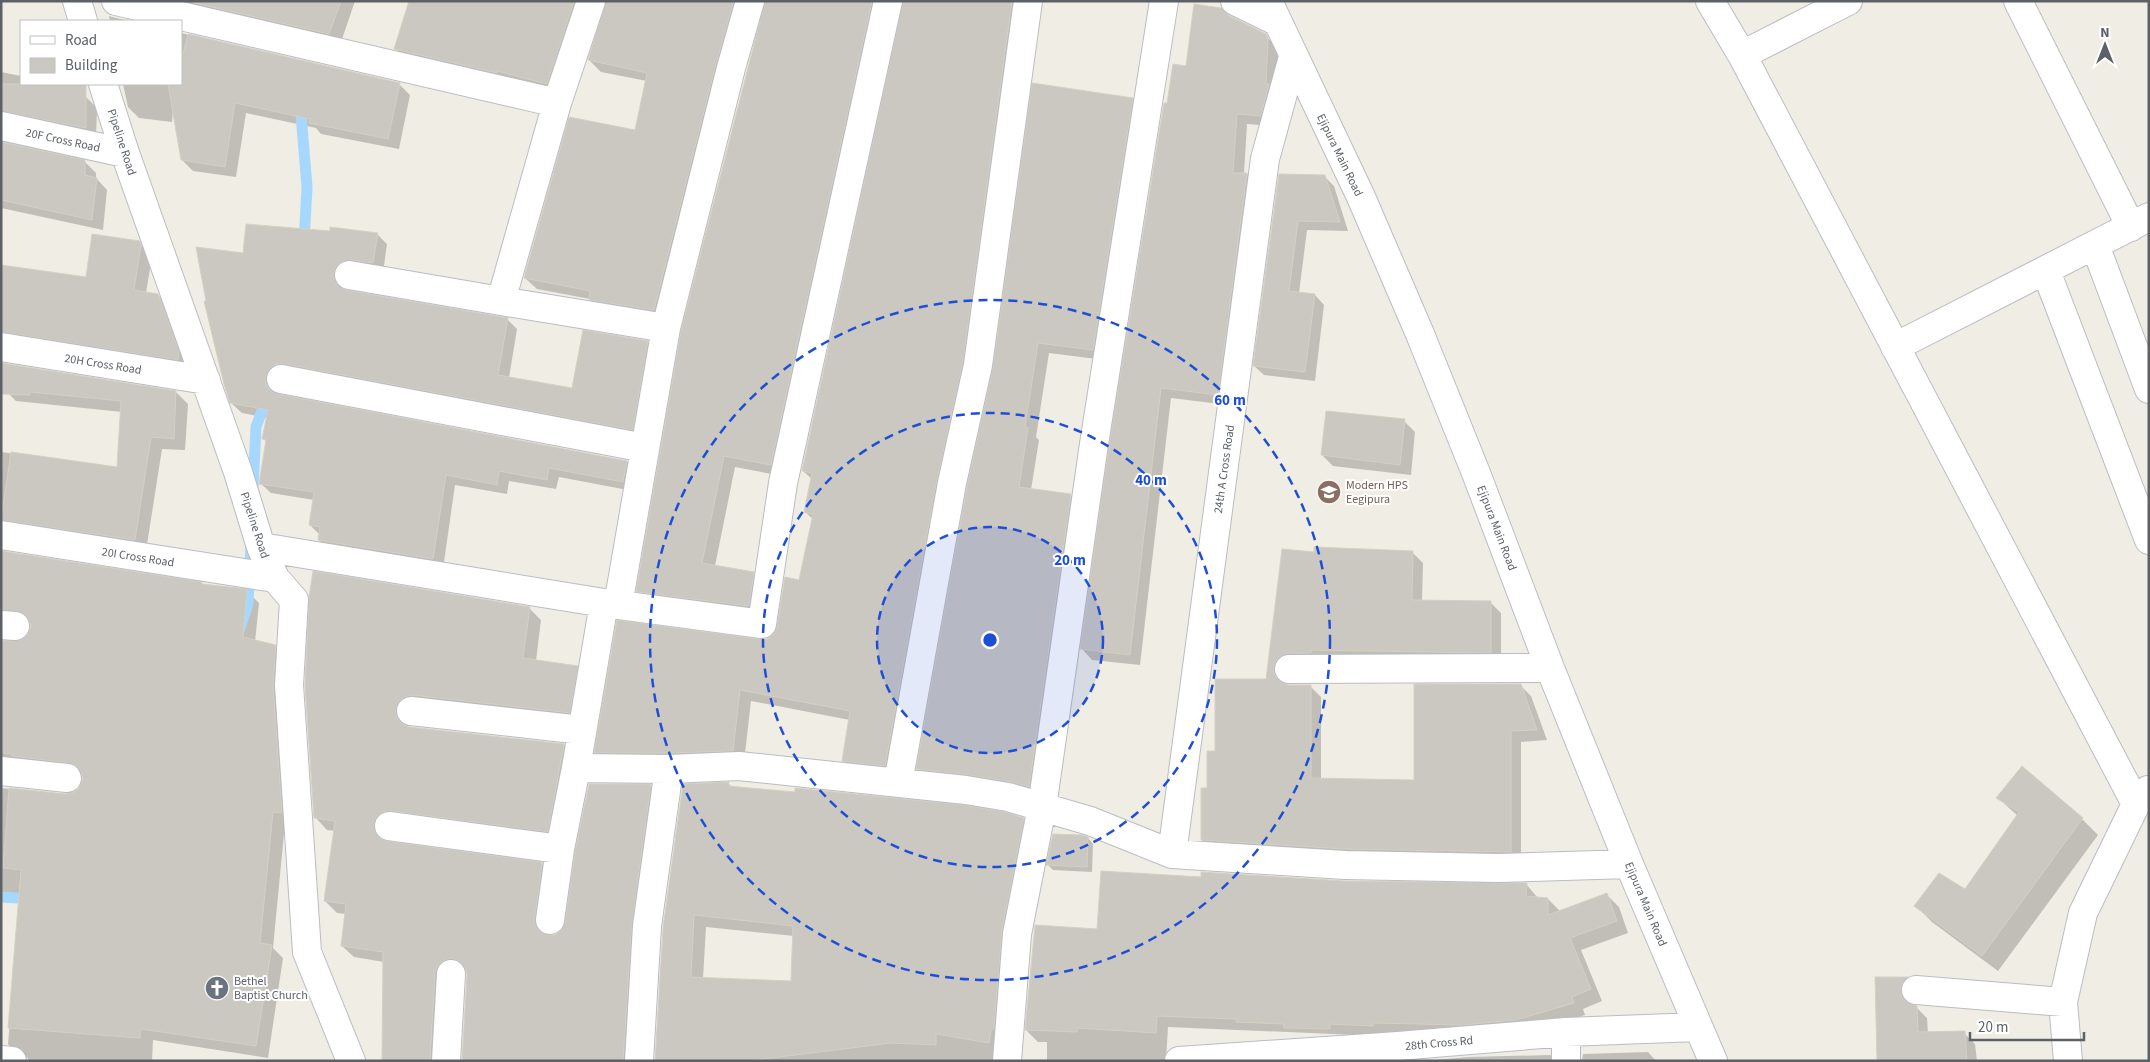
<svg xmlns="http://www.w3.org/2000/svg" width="2150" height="1062" font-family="'Source Sans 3',sans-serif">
	<rect width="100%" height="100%" fill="#f0eee4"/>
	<path fill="#0003" fill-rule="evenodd" d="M153,1H355L340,45Z
		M411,1H592L558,95L407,61L396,49Z
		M607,1H751L666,321L602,311L590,299L537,289L525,278L636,132L647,81L601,72L589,60Z
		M766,1H889L782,476L735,467L715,566L753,573L765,585L760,617L649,603L638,591Z
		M904,1H1029L897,777L854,772L843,761L850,720L751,701L744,762L607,764L596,752L760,641L768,640L775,635L800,581L813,519L805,512L812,479L803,471Z
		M109,16L112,17L129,21H110Z
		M1228,16L1265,35L1279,50L1276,92L1271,126L1247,124L1244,174H1247L1257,185L1228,405L1171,398L1140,665L1092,660L1082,649L1168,104L1187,68Z
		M181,33L399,84L410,95L399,149L321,134L316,128L246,113L236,177L193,171L182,160L173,111L172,122L139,118L128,107L123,84H181Z
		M1,72L21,76V84H31L35,87L86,97L97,108L96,139L1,126Z
		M1132,99L1143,110L1104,360L1049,353L1036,437L1039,440L1031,490L1070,495L1081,506L1040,797L929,779L918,769L969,486Z
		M1,143L85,162L96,173V178L107,190L103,230L1,208Z
		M1280,175L1324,176L1334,186L1348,231L1307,230L1299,293L1315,295L1324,305L1315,381L1264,375L1254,366Z
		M331,232L377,234L387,244L383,273L343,283L344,291L507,319L517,329L509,378L573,390L647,342L657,352L642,439L275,386L276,394L627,462L637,472L633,491L559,477L556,489L509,481L507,494L455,485L443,569L329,550L319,540L320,535L310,525L314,500L271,493L261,484L267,442L264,438L268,418L242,413L231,403L244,255Z
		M139,243L152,257L146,293L158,295L169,306L189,363L1,343V265L87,278Z
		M4,389L176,392L188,404L185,450L162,449L146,551L1,536V452L118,468L122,412L16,401Z
		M1404,421L1415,432L1411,475L1333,466L1322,455Z
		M1,552L203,585L247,591L259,603L255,642L275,647L287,659L285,823L273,948L283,958L268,1058L153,1040L152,1061H29L28,1058L20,1056L8,1044L20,899L1,897V788L66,795L74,793L80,788L84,780L83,774L15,767L1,773V642L23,641L29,635L32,628L31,623L15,621L1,627Z
		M1412,552L1423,563L1422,601L1491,603L1501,613V663L1284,681L1285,685L1310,686L1321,697V780L1415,782L1520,685L1531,696L1547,740L1521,742V862L1213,851L1202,840L1209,789L1216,753L1267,680L1315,554Z
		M529,608L541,620L536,661L577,667L589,679L581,724L407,721L408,727L564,745L576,757L559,843L385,836L386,842L542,864L554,876L546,931L547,936H556L563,931L651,786L662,798L636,1061H463L468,975L467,970H464L456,972L443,1061H384V962L354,957L342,946L346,914L337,913L325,901L335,831L327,830L315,817L306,685Z
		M728,783L732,787L1023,819L1035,831L999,1061H656ZM706,927L794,936L792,982L703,979Z
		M1998,798L2082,819L2098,835L1998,971L1932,922L1916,906L1966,891L2018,816Z
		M1088,838L1093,844L1092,872L1053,870L1048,865Z
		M1202,879L1526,884L1538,898L1548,899L1561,912L1607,895L1619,907L1628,933L1581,950L1602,1001L1583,1009L1585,1015L1528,1032L1425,1038L1168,1027L1166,1061H1047V1042H1038L1026,1030L1098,930Z
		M1877,978H1907L1918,989L1911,1000L1912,1006L1916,1007L1927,1018L1928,1033H1964L1975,1044L1977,1061H1878Z
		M1648,1052L1656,1061H1582L1583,1054Z
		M1550,1055L1556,1061H1424L1468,1057Z"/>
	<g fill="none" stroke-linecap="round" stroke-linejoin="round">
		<path stroke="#a6d8ff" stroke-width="11" d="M300,102L307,187L304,243
			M253,489L256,427L284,351
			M240,628L248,604L251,543
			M1,897L34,899"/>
	</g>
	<path fill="#cbc8c1" stroke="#d6d0c2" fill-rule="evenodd" d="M195,1H341L329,34L194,3Z
		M409,1H574L547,84L497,71V73L394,49Z
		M606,1H734L716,64L654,310L589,300L590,291L524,278L569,117L635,130L647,73L588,60Z
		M765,1H872L771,465L724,456L702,563L754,572L749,606L636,592L681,331Z
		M903,1H1012L963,362L937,480L885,766L842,761L850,711L740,690L733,751L669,753H594L617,620L760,639H767L774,634L777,627L785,577L799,580L813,514L804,512L812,473L802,471Z
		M1194,4L1221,8L1228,15L1266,34L1268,38L1266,83L1269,84L1261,116L1237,114L1233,173H1247L1218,395L1161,388L1130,655L1080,649L1109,446L1164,103H1167L1173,64L1186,66Z
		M188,34L400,83L388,139L309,123L310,119L235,103L225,167L181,160L168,84H181V62Z
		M1032,83L1133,98L1093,350L1038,343L1025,427L1028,428L1019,487L1071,494L1029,787L1011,782L969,775L916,769L967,486L993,367Z
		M1,84H86V128L1,111Z
		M1,142L85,160V175L97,178L92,220L1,200Z
		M1279,174L1325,175L1340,222L1298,221L1289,291L1315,294L1305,372L1253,366Z
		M246,224L330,231V227L378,233L373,263L352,260L343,261L337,265L334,272V280L339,287L346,290L508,318L498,375L572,388L583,330L648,341L633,430L284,364H276L270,368L266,377V384L270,390L278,394L627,461L623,482L549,468L547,480L499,471L497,485L446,475L433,559L318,540L320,527L309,525L314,492L259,484L266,440L262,439L268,410L230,403L224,384L204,301H206L196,247L243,253Z
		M92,234L140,241L141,245L134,290L158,294L179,351L178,360L1,332V265L86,277Z
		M1,363L176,391L174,439L151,437L135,540L1,520L11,452L117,467L121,401L30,392V395L1,394Z
		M1326,411L1405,419L1400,465L1321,455Z
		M1314,547L1413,551L1412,600L1491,601V653L1311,650V653H1289L1281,656L1275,662L1273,670L1276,677L1281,682L1289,685H1311V778L1414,780V684H1521L1537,730L1511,731V852L1346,849L1201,840V788H1207V751H1215V679H1266L1282,549L1314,552Z
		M1,551L202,582V584L247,589L243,637L276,645L273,686L282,813L273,812L260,943L272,945L256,1046L141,1029L140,1038L8,1028L21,870L3,868L9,788L66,794L74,792L79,788L83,779L81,771L77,766L69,763L12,756V754L1,753V641L21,640L28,634L31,627L29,619L23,613L1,610Z
		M313,571L530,607L523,658L578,666L570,713L413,695L404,697L399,701L396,709L397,718L402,724L409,727L564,744L548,832L391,811H384L377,816L374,824L375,832L379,838L387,841L542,862L535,918V925L541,933L548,935H555L562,930L565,922L575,852L589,784H651L632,924L623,1061H462L467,974L465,967L460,961L451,958L444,960L438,966L435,973L430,1061H382L383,952L341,946L346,904L324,901L335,821L314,818L305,685L309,598Z
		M2022,766L2083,818L1982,956L1914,906L1939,873L1965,889L2019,812L1996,798Z
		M729,782L728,786L795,792V788L964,805L1005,812L1024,818L1002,931L994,1029H991L989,1043L936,1034V1045L891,1043L748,1061H655L663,928L683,784ZM694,915L793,926L791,981L691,977Z
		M1053,834L1081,835L1088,837L1087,867L1046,865Z
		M1101,871L1201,877V872L1345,881L1527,883L1526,896L1548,898V915L1607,893L1617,921L1570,938L1591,989L1572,997L1574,1003L1516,1020L1463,1025L1373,1023V1026L1330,1024V1029L1284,1028V1024L1236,1022V1019L1157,1016L1156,1033L1077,1028V1032L1025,1030L1035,925L1097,929Z
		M1875,977H1908L1903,982L1901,988L1902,996L1908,1003L1917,1006L1918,1032L1965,1031L1967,1061H1877Z"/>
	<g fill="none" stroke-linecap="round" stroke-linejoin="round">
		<g stroke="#b9bdc2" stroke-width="30">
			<path id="minor" d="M77,1L83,21
				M116,1L557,103
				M591,1L557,103L501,301L666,328
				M1235,1L1276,21
				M1268,1L1361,197L1420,334L1476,473L1550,668L1629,864L1713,1061
				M1710,1L1742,55L2136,804
				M2018,1L2131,227
				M1742,55L1848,1
				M103,84L125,153L238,472L261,547L275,578L294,600L289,685L307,952L351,1061
				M1,126L125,153
				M2095,245L2149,389
				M2046,271L2149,540
				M349,275L501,301
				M1,347L206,380
				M1895,347L2149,217
				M281,379L645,448
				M1,535L275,578
				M261,547L604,603L762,624L783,483L888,1
				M618,605L666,328L731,68L750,1
				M1,625L15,626
				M1289,669L1550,668
				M411,711L582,730
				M576,768L669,769
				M1,771L67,778
				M898,783L952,483L978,365L1028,1
				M389,826L560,849
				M1172,854L1265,159L1293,57
				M550,920L560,849L576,768L604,603
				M1916,990L2063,1002L2083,913L2136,804L2148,790
				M2063,1002L2068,1061
				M1566,1032V1061
				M1,1060L12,1061
				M446,1061L451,974
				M639,1061L647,926L669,769L739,766L966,790L1008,797L1090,821L1172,854L1345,865L1498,868L1629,864
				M1007,1061L1017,934L1042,807L1094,444L1164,1
				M1179,1061L1398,1046L1566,1032L1698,1027"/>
		</g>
		<use href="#minor" stroke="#fff" stroke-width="28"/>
	</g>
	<circle cx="990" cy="640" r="113" fill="#1d4ed8" fill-opacity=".12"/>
	<g fill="none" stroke="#1d4ed8" stroke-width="2.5" stroke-dasharray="9 6">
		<circle cx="990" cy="640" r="113"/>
		<circle cx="990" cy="640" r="227"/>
		<circle cx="990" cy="640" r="340"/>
	</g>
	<defs>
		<g id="school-disc" transform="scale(1.25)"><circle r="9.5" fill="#8d6e63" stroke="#fff"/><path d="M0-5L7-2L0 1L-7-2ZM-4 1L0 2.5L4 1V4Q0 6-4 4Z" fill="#fff"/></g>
		<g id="church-disc" transform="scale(1.25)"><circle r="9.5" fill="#6b7280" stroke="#fff"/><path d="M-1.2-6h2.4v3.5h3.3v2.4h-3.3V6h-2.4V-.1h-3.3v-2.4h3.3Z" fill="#fff"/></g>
	</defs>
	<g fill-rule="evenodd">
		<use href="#school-disc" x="1329" y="492"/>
		<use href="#church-disc" x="217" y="988"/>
	</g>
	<g text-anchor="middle" stroke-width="4" stroke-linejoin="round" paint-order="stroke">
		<g font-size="12" fill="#5c6166" stroke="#fff">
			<text transform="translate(63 140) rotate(12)" y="4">20F Cross Road</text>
			<text transform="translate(122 142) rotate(72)" y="4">Pipeline Road</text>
			<text transform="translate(1340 155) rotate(64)" y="4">Ejipura Main Road</text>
			<text transform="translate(103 364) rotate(9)" y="4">20H Cross Road</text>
			<text transform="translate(1224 469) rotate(-82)" y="4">24th A Cross Road</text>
			<text transform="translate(255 525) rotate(72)" y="4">Pipeline Road</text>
			<text transform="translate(1497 528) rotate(69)" y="4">Ejipura Main Road</text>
			<text transform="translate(138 557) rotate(9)" y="4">20I Cross Road</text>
			<text transform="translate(1646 904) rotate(67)" y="4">Ejipura Main Road</text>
			<text transform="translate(1439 1043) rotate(-5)" y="4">28th Cross Rd</text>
		</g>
		<g font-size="12" fill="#785e54" stroke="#fff" text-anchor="start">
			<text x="1346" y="489">Modern HPS<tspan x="1346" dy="14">Eegipura</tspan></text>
		</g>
		<g font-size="12" fill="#5b616d" stroke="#fff" text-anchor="start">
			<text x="234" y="985">Bethel<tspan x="234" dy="14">Baptist Church</tspan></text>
		</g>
	</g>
	<circle cx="990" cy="640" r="8" fill="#1d4ed8" stroke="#fff" stroke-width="2.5"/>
	<g font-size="15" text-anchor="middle" font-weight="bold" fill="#1d4ed8" stroke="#fff" stroke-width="4" stroke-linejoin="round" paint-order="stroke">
		<text x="1230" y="405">60 m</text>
		<text x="1151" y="485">40 m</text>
		<text x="1070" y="565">20 m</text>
	</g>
	<rect width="2150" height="1062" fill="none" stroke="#5c6166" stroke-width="5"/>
	<rect x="20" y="20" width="162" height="65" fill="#ffffff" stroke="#bec0c2"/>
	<rect x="30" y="36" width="25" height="8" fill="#ffffff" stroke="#bec0c2"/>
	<text x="65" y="45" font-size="15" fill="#5c6166">Road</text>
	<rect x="30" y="58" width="25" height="15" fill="#cbc8c1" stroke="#bec0c2"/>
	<text x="65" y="70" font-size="15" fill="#5c6166">Building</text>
	<g transform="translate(2105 45)" stroke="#ffffff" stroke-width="4" paint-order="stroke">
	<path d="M0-4L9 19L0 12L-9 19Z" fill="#5c6166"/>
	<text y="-8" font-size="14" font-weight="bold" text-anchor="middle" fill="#5c6166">N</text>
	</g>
	<path d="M1970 1032v8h114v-8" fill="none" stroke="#5c6166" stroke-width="2.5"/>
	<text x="1978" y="1032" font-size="15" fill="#5c6166" stroke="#ffffff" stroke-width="4" paint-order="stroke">20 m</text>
</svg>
